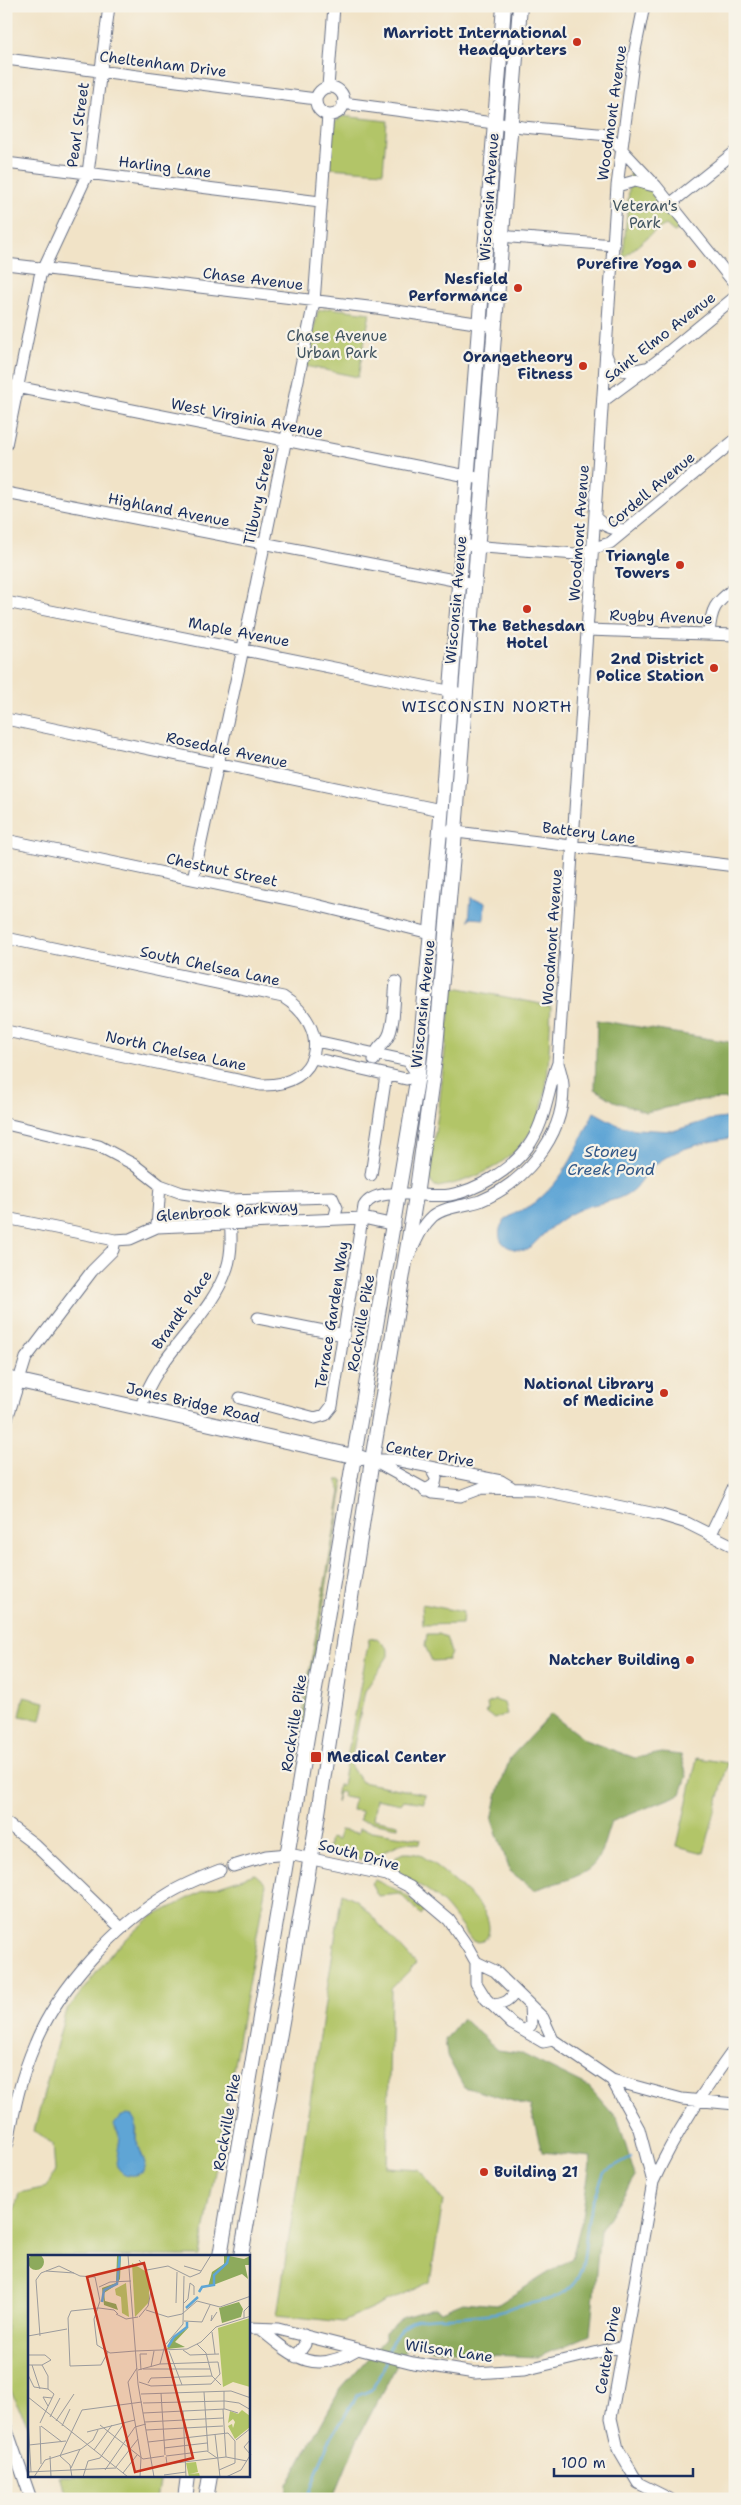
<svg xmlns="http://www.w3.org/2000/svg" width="741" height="2505" font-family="'Shantell Sans',sans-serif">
	<rect width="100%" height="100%" fill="#f7f3e8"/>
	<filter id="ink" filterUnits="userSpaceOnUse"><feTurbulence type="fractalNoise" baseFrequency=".02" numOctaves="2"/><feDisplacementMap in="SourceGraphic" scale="10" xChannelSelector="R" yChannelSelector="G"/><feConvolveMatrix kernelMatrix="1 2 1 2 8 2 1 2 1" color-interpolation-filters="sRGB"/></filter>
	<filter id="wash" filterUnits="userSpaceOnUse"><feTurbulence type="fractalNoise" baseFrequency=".0096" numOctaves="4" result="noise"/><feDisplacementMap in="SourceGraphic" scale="20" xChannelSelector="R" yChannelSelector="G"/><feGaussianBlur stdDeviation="1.12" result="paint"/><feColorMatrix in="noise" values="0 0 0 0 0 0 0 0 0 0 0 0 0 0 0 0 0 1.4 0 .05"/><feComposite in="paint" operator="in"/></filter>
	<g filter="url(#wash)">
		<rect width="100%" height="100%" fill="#f1e3c7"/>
		<path fill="#b2c568" stroke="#667a63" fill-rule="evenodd" d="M342,116L387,121L383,172L329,168L333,123Z
			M631,167L635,168L676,224L678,230L674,232L666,225L656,230L623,258Z
			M330,308L370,313L358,377L305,366L318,311Z
			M455,987L551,1006C549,1036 550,1083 541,1110C525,1156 484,1179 438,1187L433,1185L428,1177L439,1108L450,1003Z
			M337,1480H342L343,1487L296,1768L292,1770L341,1492Z
			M422,1604L463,1612L462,1624L423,1625Z
			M427,1634H439L446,1637L451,1653L448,1660L432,1661L425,1646Z
			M377,1638L388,1649V1656L365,1691L350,1765L361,1782L425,1794L424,1803L404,1800L401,1804L376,1799L373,1819L398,1824V1827L360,1820L361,1811L352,1810L354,1799L343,1797L344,1792H339L336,1802L338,1785H342L369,1639Z
			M24,1697L45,1702L41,1720L20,1716Z
			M495,1700L504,1703L507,1714L494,1719L485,1712L488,1710L487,1704Z
			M697,1758L728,1763L704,1853L677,1846Z
			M359,1829L421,1839L420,1844C398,1837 386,1855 366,1859C354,1861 339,1855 327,1853L330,1838L338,1840L340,1830L358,1833Z
			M403,1853C410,1853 415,1853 422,1856C434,1863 479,1901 485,1913C492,1926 491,1946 472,1941C459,1924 447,1905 430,1892C419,1884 398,1876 394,1863L397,1856Z
			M255,1874L266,1884L200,2256H29V2426L15,2401L6,2378V2244L19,2193L47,2187L55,2171L53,2144L34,2131L65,2013L114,1950L150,1918L201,1892ZM115,2128L137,2129L136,2139L145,2163L123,2173L117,2167L120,2137Z
			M375,1880L401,1892L425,1910L421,1915L400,1894L378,1896L371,1883Z
			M342,1893L357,1900L416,1964L391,1989L387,2167L419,2169L443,2201L430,2282L343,2322L277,2315Z
			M58,2476H160L156,2499H77L66,2491Z"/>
		<path fill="#8daa5c" stroke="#546c5d" d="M597,1020L735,1043V1099L702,1100L646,1112L614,1101L595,1089Z
			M551,1714L585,1740L635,1758L662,1753L681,1755L687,1776L681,1794L611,1822C606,1835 603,1852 595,1863C583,1879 552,1883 534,1890L510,1871L492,1820L497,1796L510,1758Z
			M462,2018L498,2050L520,2053L589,2087L618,2120L635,2176L600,2231L590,2335L538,2357L489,2355L407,2346L358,2438L333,2499H286L287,2485L341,2388L385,2339V2332L404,2317L434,2308L441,2311L463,2302L497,2305L572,2258L581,2223L591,2157L542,2152L530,2106L464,2087L447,2056L445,2040Z"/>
		<path fill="#5ea5d5" stroke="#3c6a9a" d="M471,897L474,900L485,902L484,919L471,918L469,921Z
			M594,1112L618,1125L635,1129L673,1131L709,1120L735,1117V1137C704,1143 674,1147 650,1169C642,1176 638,1187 630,1192C616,1202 601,1202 586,1207C561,1216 546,1231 528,1250C515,1251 496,1247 500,1229C503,1215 526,1210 536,1202C568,1175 577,1148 594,1112Z
			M127,2114L132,2115L136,2122V2139L145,2163L143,2172C132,2178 121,2176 116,2164L120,2137L114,2125L120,2117Z"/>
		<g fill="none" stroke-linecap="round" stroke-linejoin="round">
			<path stroke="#5ea5d5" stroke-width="2.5" d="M388,2352C400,2318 418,2317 450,2317C465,2317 481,2314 496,2313C504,2312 512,2306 521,2305C541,2302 562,2299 575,2282C588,2264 584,2236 589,2215C593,2201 599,2187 604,2172L631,2157
				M307,2499L327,2445L357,2396L371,2390L382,2373L386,2360"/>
		</g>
	</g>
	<g filter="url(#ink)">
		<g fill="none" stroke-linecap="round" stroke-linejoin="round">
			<g stroke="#666e83" stroke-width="13">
				<path id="minor" d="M6,59L316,99
					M328,87L334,6
					M316 101a14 14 0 1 1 28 0a14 14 0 1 1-28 0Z
					M343,103L523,127L608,135L656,186L735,284
					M6,163L320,202
					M617,186L635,181L654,186
					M670,204L735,152
					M486,235L614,245
					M6,264L377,308L495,326
					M606,354C611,374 629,372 645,368
					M6,385L482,479
					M603,401L656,362L735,297
					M6,445L40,276L88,173L109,6
					M6,493L474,584
					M595,517C604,527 612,529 625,530
					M471,546L576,554L610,543L735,440
					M6,602L458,693
					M587,630L735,635
					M709,634C711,608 715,603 735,588
					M6,719L441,810
					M440,830L735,866
					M6,840L316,905L430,933
					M193,879L241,658L314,302L328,115
					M6,938L283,997C333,1028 322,1087 261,1085L6,1031
					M313,1058L406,1079L418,1075L408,1061L316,1041
					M374,1060C378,1043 383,1047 388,1037C395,1025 394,996 396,982
					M6,1124L99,1146L133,1164L160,1185L182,1193L229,1200L332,1197L337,1208L334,1219
					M371,1175L386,1075
					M6,1218L115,1240
					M157,1227L160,1185
					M409,1256C416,1241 421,1227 433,1216C445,1206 466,1206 480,1201C524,1183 563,1138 563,1089C564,1081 560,1071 558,1063L617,186L634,55L644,6
					M258,1318L344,1335
					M240,1398L315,1418L325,1415L332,1406L364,1206C377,1184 426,1199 450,1195C478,1190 510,1170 527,1148C546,1123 547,1091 558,1063
					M141,1407C157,1353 210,1320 227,1268C234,1247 230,1222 229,1200
					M6,1422L26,1358L92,1271L113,1250L115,1240L130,1239L157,1227L363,1218L395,1225
					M372,1460L432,1493L461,1496L482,1488L534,1489L661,1515L687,1523L735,1547
					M374,1460H395L501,1481L511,1487
					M425,1491L435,1484L436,1477L431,1468
					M711,1534L735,1484
					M6,1823L34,1844L121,1928
					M233,1866L266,1856L289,1854L387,1875L410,1887L449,1920L467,1946L476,1962V1983L486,1999L512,2024L543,2042L553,2040
					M476,1962L495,1971L543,2018L553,2040L612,2080L682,2099L735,2104
					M493,2005C504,2004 509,2002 515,1992
					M525,2031L531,2025L530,2006
					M612,2080L639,2129L653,2182
					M8,2143C14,2109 21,2076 35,2044C58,1988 116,1925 168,1894C184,1884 202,1877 220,1870
					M249,2328L278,2329L413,2363L475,2373L524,2370L623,2346
					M261,2330C296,2359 315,2375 358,2349
					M296,2357L305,2344L304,2335
					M6,2427L31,2499
					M670,2499L638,2483L618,2449L611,2418L653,2182C675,2133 704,2091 735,2048"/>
			</g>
			<g stroke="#666e83" stroke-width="16">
				<path id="major" d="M6,1378L362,1458
					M220,2256L418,1075L440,830L504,6
					M241,2256L315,1833L372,1460L416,1196L435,1058L454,844L520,6
					M185,2499L188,2476
					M206,2499L210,2476"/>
			</g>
			<use href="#minor" stroke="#fff" stroke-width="11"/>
			<use href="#major" stroke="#fff" stroke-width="14"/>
		</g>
	</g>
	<g fill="#c8321e" stroke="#f7f3e8" stroke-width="2">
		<circle cx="577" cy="42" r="5"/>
		<circle cx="692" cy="264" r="5"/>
		<circle cx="518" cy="288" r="5"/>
		<circle cx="583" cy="366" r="5"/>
		<circle cx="680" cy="565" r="5"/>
		<circle cx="527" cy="609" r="5"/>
		<circle cx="714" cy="668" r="5"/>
		<circle cx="664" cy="1393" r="5"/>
		<circle cx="690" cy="1660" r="5"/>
		<rect x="310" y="1751" width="12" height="12" rx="2.5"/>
		<circle cx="484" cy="2172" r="5"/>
	</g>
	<g text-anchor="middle" stroke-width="4.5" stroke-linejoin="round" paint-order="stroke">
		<g font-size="15" font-weight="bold" fill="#1b2f5e" stroke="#f7f3e8" text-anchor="end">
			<text x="567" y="38">Marriott International<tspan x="567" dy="17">Headquarters</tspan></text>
			<text x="682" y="269">Purefire Yoga</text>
			<text x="508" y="284">Nesfield<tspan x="508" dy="17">Performance</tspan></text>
			<text x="573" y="362">Orangetheory<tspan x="573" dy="17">Fitness</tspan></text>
			<text x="670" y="561">Triangle<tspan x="670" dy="17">Towers</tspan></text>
			<text x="527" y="631" text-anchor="middle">The Bethesdan<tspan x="527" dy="17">Hotel</tspan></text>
			<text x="704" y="664">2nd District<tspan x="704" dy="17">Police Station</tspan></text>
			<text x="654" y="1389">National Library<tspan x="654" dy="17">of Medicine</tspan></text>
			<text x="680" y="1665">Natcher Building</text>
			<text x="327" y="1762" text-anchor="start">Medical Center</text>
			<text x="494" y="2177" text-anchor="start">Building 21</text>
		</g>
		<g font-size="15" fill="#1b2f5e" stroke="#f7f3e8">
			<text transform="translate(163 64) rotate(7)" y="5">Cheltenham Drive</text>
			<text transform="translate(612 113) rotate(-82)" y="5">Woodmont Avenue</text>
			<text transform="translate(78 125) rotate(-82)" y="5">Pearl Street</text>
			<text transform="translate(165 167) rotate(7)" y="5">Harling Lane</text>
			<text transform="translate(489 197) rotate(-86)" y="5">Wisconsin Avenue</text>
			<text transform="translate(253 279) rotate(7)" y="5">Chase Avenue</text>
			<text transform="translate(660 337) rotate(-38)" y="5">Saint Elmo Avenue</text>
			<text transform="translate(247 418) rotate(11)" y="5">West Virginia Avenue</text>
			<text transform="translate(651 490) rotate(-40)" y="5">Cordell Avenue</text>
			<text transform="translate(259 496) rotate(-78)" y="5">Tilbury Street</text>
			<text transform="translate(169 510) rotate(11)" y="5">Highland Avenue</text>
			<text transform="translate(579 533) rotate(-86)" y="5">Woodmont Avenue</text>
			<text transform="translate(456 600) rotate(-85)" y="5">Wisconsin Avenue</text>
			<text transform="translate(661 617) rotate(2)" y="5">Rugby Avenue</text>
			<text transform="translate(239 632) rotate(11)" y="5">Maple Avenue</text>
			<text transform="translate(227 750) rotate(12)" y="5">Rosedale Avenue</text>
			<text transform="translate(589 833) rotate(7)" y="5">Battery Lane</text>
			<text transform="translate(222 870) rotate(12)" y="5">Chestnut Street</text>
			<text transform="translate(552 937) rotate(-86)" y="5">Woodmont Avenue</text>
			<text transform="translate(210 966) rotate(12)" y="5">South Chelsea Lane</text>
			<text transform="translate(423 1004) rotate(-84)" y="5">Wisconsin Avenue</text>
			<text transform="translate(176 1051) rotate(12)" y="5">North Chelsea Lane</text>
			<text transform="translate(227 1211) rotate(-4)" y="5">Glenbrook Parkway</text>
			<text transform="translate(182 1310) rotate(-55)" y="5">Brandt Place</text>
			<text transform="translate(332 1315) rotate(-81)" y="5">Terrace Garden Way</text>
			<text transform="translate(361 1323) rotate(-80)" y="5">Rockville Pike</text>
			<text transform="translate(193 1403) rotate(13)" y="5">Jones Bridge Road</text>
			<text transform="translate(430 1454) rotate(10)" y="5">Center Drive</text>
			<text transform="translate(294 1723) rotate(-81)" y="5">Rockville Pike</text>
			<text transform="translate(359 1855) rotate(15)" y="5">South Drive</text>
			<text transform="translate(227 2122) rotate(-80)" y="5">Rockville Pike</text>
			<text transform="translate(608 2350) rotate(-80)" y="5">Center Drive</text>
			<text transform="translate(449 2351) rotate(8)" y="5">Wilson Lane</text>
		</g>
		<g font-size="15" fill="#415460" stroke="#f7f3e8">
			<text x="645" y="211">Veteran's<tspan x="645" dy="17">Park</tspan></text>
			<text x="337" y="341">Chase Avenue<tspan x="337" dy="17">Urban Park</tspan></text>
		</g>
		<g font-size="16" letter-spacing="1" fill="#1b2f5e" stroke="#f7f3e8">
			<text x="487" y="712">WISCONSIN NORTH</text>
		</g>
		<g font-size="16" font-style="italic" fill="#325888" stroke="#f7f3e8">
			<text x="611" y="1157">Stoney<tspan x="611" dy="18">Creek Pond</tspan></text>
		</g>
	</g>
	<g transform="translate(28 2255)">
		<rect width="222" height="222" fill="#f1e3c7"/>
		<path d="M104,8L117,16L121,27V47L107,62ZM98,28L101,62L94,58L93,42L88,40L87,34ZM222,63V132L205,127L195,132L190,73ZM214,155L222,161V172L207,184L200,171L204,169L205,173L207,167L205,164L200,168L202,156L210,159ZM168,207L170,217L162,219L171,218L172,222H161L158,208Z" fill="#b2c568"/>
		<path d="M0 7a8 8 0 1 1 16 0a8 8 0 1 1-16 0ZM93,0L92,24L88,30L76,38L77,46L88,49L90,55L76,50L74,33L88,28L89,1ZM196,0L216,4L222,1V10H217L220,24L214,19L180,32L184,17L196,9ZM211,47L215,54L213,62L194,68L191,53ZM161,72L147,87L157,92L139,94L143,84Z" fill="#8daa5c"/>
		<path fill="none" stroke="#5ea5d5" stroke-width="2.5" d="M171,37L174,32L186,30V20L199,8L201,0M74,47L76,35L89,29L92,0M158,53L170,42M140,92L146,82L159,72V67"/>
		<path fill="none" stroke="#9b9b9d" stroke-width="1" d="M100,0L110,129L126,222M111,5L119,15L140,11L162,22L172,18L183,0M156,11L173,16M18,16L46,18M8,25L13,18L31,11L52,21L67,22L72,46L66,64L69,90L82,98L107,96M8,25L12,81M71,32L82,27L103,26M148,48L149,17M156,48L160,44L162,28L166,31V40M118,55L140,62L154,59L169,46L192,52L223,41M88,59L98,64L110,62M184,60L183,66L189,57M111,62L120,51L123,36M216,63V56L222,50M156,66L174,67L182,50M184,77L187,99M0,81L39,74M138,89L155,69L156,21M169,89L178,98L184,121L193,130M155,95L162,100L191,99M107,96L159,94L173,87L188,72L223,61M141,96L154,130M80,97L73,110L42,111L40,63L43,56L71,53L86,55L90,59M0,100H17L23,105L14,110H0M4,110L12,134M14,110L20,121V134M123,112L126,96M109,113L100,127L113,202L112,222M115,114H182M110,115L132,109L137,90M113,115L112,99H119M0,120L6,132L20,134L26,139L12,168M111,127L123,131L183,129L192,119L190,107L132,109M120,128L123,123L184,121M196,136V154M176,137L180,196M133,138L137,200M113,139L203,136L223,143M0,142L100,222M115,148L197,146L211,148L223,155M20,151L15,142L24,143M195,154L198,202M155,156L158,222M115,158L197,154L210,158M22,162L32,143M0,163L3,217M28,166L46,139M117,167L195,163M72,170L115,204L136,201M12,171L13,209M13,171L34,187M34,171L42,154M118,175L195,171M59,177L107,165M187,179L192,222M208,185L223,173M120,187L200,178L207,186V208L191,215M1,190L38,186M136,193L179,188M66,195L84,170M222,199L216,192L223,184M22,201L23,222M32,201L54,155L114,147M32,201L42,210L44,222M138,201L179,196L189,203M138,202L139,209L198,202L219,206M88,212L110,184M43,213L52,194M77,215L107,172L118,169M0,217L88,213M95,218L109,200M136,220L158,217M6,222L17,205L53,194L65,185L70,175M55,222L60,206L72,203L97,167M198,222L213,215L223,199"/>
		<path fill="#c8321e" fill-opacity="0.15" stroke="#c8321e" stroke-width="2.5" d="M116,8L165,203L107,217L59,22Z"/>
		<rect width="222" height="222" fill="none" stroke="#1b2f5e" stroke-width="2.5"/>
	</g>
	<rect width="741" height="2505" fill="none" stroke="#f7f3e8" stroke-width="25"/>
	<path d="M554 2468v8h139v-8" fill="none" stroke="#1b2f5e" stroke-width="2.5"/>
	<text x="561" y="2468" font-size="15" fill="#1b2f5e" stroke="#f7f3e8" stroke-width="4" paint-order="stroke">100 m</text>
</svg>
